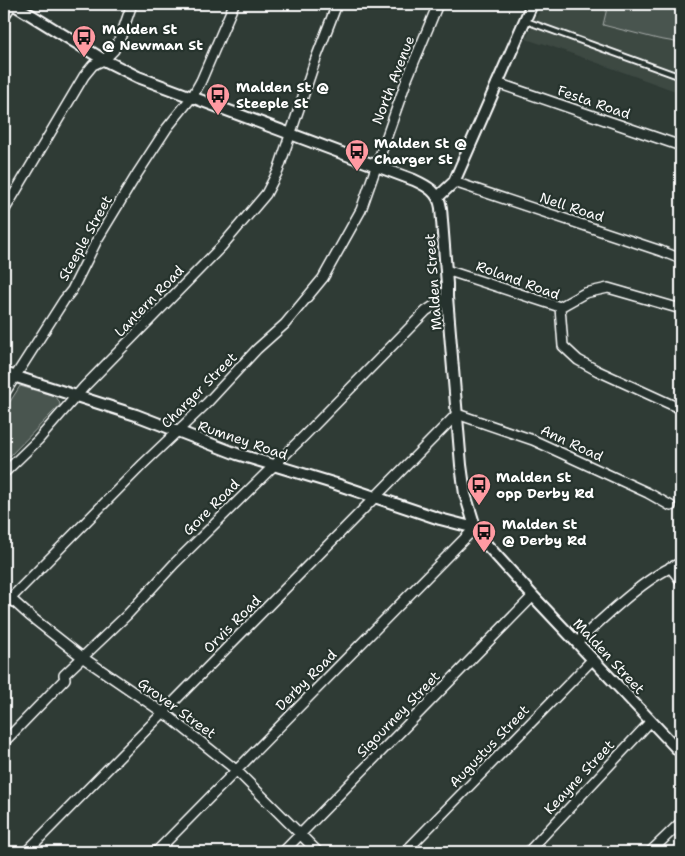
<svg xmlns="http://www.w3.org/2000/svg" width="685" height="856" font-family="'Shantell Sans',sans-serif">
	<rect width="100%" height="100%" fill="#2f3b35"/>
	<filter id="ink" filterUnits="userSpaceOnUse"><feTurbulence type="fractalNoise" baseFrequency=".02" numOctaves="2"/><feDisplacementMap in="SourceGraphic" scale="10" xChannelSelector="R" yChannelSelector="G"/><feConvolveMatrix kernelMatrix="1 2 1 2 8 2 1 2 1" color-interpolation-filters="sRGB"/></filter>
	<g filter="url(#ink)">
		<path fill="#3c4842" d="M543,4H681V93L542,43L541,44L526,39Z"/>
		<path fill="#4a544f" stroke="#a4aaa7" d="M608,4H681V43L658,39L603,25Z
			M20,386L55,396L59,401L60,405L4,462V411Z"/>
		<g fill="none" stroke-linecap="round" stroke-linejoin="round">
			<g stroke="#fff" stroke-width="8">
				<path id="service" d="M526,21L681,77"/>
			</g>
			<g stroke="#fff" stroke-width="12">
				<path id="minor" d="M4,17L12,4
					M497,83L681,146
					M454,182L661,251L681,259
					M4,211L84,76L93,65L104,60L114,50L121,36L132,4
					M446,270L560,307L563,346L578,360L598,371L681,409
					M560,307L585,293L608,288L681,309
					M4,394L64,300L72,290L97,240L137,174L167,128L192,97L201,81L234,4
					M4,473L38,440L84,387L221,247L266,194L278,171L315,61L337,4
					M670,567L681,581
					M10,598L30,616L82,657L171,718L236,770L318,852
					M4,605L143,464L207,403L257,349L285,324L323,278L361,210L407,79L438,4
					M577,642C605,617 647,575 681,563
					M4,742L65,679L64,675L127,615L175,563L304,436L426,311L447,297
					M26,852L457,414L533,440L648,493L671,506
					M156,852L475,528
					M283,852L533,596
					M405,852L593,659
					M528,852L651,721
					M650,852L681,822"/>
			</g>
			<g stroke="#fff" stroke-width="14">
				<path id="tertiary" d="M13,4L104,60L138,77L414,180C427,186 439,192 441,208L447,284V297L461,465L465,494L476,530L486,544L533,596L681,753
					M438,197L454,182L532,4
					M4,373L136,415L237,454L336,484L440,519L475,528"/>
			</g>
			<use href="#service" stroke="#26332d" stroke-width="4.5"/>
			<use href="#minor" stroke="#26332d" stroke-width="9"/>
			<use href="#tertiary" stroke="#26332d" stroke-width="10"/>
		</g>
	</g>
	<defs>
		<g id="bus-pin" transform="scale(1.25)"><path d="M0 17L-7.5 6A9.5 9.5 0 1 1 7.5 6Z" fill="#ff9aa2" stroke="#26332d"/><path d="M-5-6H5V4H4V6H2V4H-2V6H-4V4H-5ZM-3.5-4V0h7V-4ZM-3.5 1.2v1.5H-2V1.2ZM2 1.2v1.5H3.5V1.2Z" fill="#111"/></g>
	</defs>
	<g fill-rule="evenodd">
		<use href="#bus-pin" x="84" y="37"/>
		<use href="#bus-pin" x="218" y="95"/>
		<use href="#bus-pin" x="357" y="151"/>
		<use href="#bus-pin" x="479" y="485"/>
		<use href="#bus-pin" x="484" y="532"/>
	</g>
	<g text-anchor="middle" stroke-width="4.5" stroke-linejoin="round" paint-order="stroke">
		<g font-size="14" font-weight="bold" fill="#fff" stroke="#26332d" text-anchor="start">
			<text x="102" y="34">Malden St<tspan x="102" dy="16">@ Newman St</tspan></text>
			<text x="236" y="92">Malden St @<tspan x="236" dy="16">Steeple St</tspan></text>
			<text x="374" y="148">Malden St @<tspan x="374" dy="16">Charger St</tspan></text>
			<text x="496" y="482">Malden St<tspan x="496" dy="16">opp Derby Rd</tspan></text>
			<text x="502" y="529">Malden St<tspan x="502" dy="16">@ Derby Rd</tspan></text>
		</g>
		<g font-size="14" fill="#fff" stroke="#26332d">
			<text transform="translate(393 80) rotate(-69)" y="5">North Avenue</text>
			<text transform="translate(594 102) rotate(19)" y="5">Festa Road</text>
			<text transform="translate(572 207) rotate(18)" y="5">Nell Road</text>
			<text transform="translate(85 238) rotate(-61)" y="5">Steeple Street</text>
			<text transform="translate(518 280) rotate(20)" y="5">Roland Road</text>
			<text transform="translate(433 282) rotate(-94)" y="5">Malden Street</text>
			<text transform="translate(149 301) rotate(-46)" y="5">Lantern Road</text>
			<text transform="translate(199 390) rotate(-45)" y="5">Charger Street</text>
			<text transform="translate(243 440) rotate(19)" y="5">Rumney Road</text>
			<text transform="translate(572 443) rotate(25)" y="5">Ann Road</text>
			<text transform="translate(211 507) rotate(-45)" y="5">Gore Road</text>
			<text transform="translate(232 624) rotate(-45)" y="5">Orvis Road</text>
			<text transform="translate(609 656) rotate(47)" y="5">Malden Street</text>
			<text transform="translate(306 680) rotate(-45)" y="5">Derby Road</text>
			<text transform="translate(177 708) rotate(36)" y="5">Grover Street</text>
			<text transform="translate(398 714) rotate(-46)" y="5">Sigourney Street</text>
			<text transform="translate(489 746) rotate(-46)" y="5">Augustus Street</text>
			<text transform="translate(579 777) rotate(-47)" y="5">Keayne Street</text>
		</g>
	</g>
	<rect width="685" height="856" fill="none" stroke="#26332d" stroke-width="20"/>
	<rect x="10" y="10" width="665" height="836" fill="none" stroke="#fff" stroke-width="2" filter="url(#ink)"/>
</svg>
